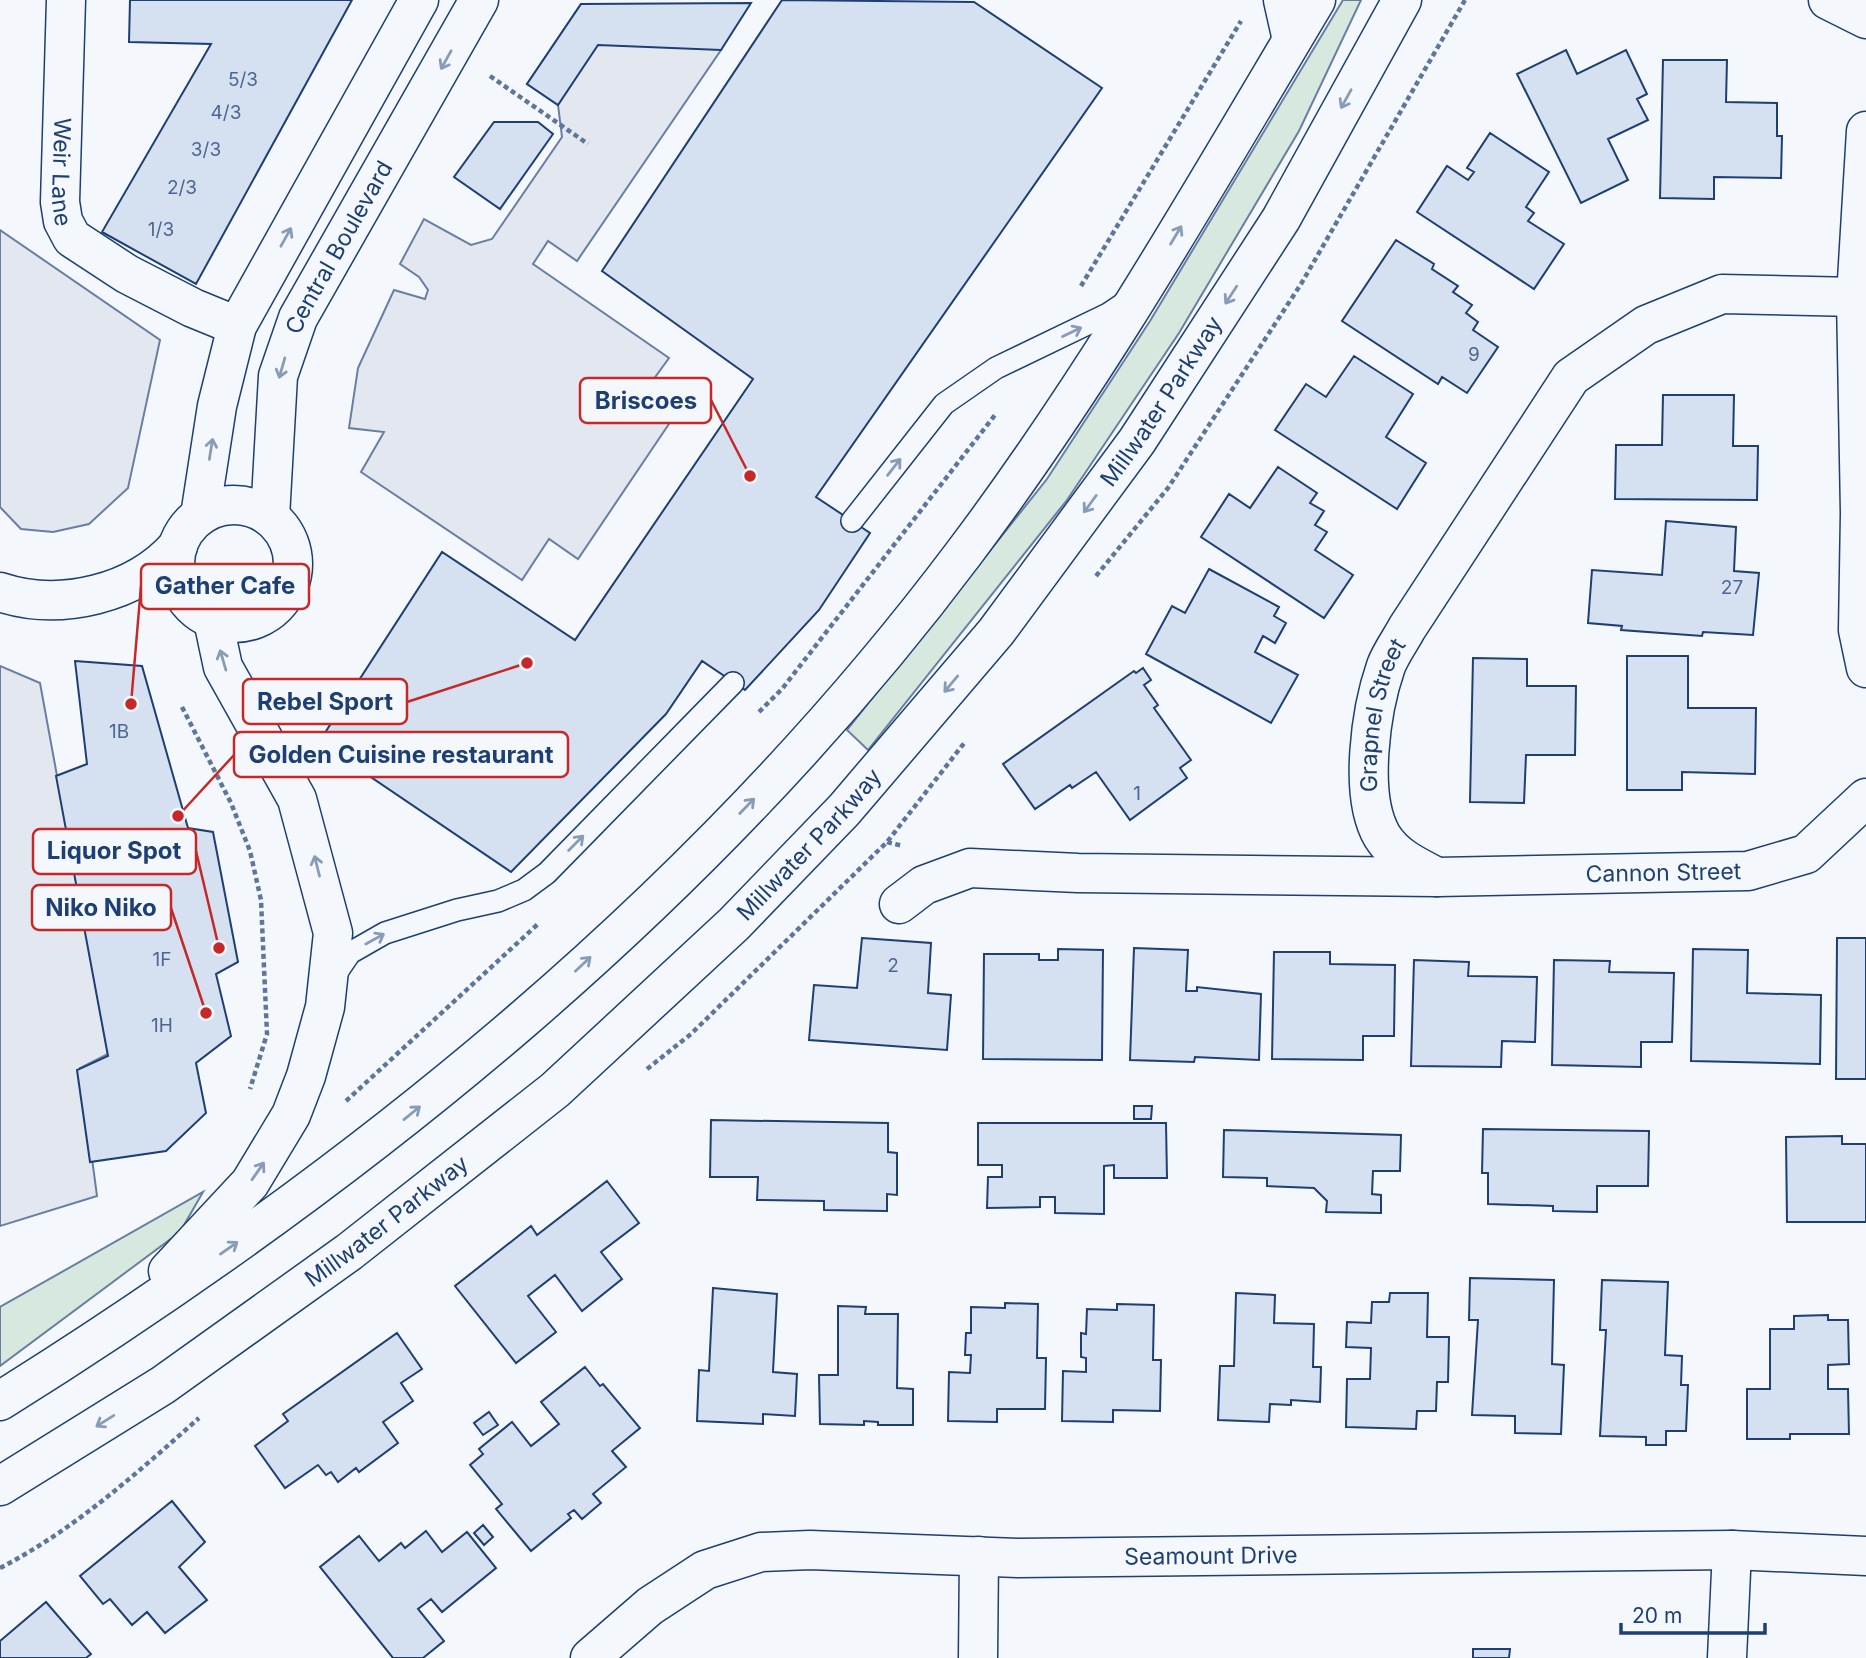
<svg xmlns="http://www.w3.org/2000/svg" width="1866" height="1658" font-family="Inter,sans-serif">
	<rect width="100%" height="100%" fill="#f4f7fb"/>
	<path fill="#d7e8df" stroke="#687fa3" stroke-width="2" d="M1343,0H1361L1299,131L1179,333L1067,500L868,750L847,730L1047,479L1150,321Z
		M203,1192L180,1232L0,1366V1307Z"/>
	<path fill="#e3e8f0" stroke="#687fa3" stroke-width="2" d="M581,4L653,5L721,50L577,261L548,241L533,264L669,358L648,387L679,409L578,559L549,539L522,580L361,472L384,432L349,428L358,368L394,290L425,299L428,290L419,277L400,264L424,219L471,245L492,239L562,137L558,105L527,84Z
		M0,230L160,340L128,488L89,524L53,532L21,529L0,507Z
		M0,666L40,683L108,1054L80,1068L97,1196L0,1226Z"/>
	<path fill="#d5e0f0" stroke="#1d3f73" stroke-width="2" d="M130,0H352L196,284L102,232L211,44L129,42Z
		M782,0L974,2L1102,88L816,497L870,533L819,610L745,690L702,661L666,714L511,872L319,742L442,552L575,640L753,379L602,271Z
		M751,3L721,50L598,45L558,105L527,84L581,4Z
		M1566,50L1577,74L1626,50L1647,94L1637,99L1648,120L1608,139L1628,180L1581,203L1517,74Z
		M1663,60H1727L1726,102L1777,103V136H1782L1781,178L1714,177V199L1660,198Z
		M494,122H538L553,134L500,209L454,177Z
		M1490,133L1549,172L1526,207L1534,213L1528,221L1564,244L1534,289L1417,212L1447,166L1468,180L1474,172L1467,168Z
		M1396,240L1434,264L1432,269L1458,286L1453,292L1472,305L1466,313L1478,322L1473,330L1498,347L1467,393L1442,377L1438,384L1342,321Z
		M1354,356L1413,394L1386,437L1426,463L1397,509L1275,430L1306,384L1326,397Z
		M1663,395H1734L1733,446H1758L1757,500L1615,499L1616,445H1662Z
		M1278,467L1317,493L1310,503L1324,511L1315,525L1327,532L1315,550L1353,575L1324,618L1201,537L1229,494L1250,508Z
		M1666,521L1736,527L1734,571L1759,573L1753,635L1703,632L1702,636L1621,630L1622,626L1588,623L1592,570L1662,575Z
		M1209,569L1279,607L1274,616L1286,623L1275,643L1263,636L1255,652L1298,675L1271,723L1146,654L1172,606L1185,613Z
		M1627,656H1688V708H1756L1755,774L1682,772V790H1627Z
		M1473,658L1527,659V686H1576L1575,755H1526L1524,803L1470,802Z
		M75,661L142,666L188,828L213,832L238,962L216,974L231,1036L196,1063L206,1113L166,1151L90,1162L77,1070L108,1056L56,776L87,764Z
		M1143,668L1151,680L1144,685L1158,705L1154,708L1191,760L1180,768L1187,778L1130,820L1096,772L1072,788L1070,785L1035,809L1003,764L1134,671L1136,673Z
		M862,938L931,943L928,993L951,995L947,1050L809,1040L814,985L857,988Z
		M1837,938H1866V1079H1836Z
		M1134,948L1188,950L1186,991H1197V987L1261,994L1259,1060L1195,1057L1194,1062L1130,1060Z
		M1058,949L1103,950L1102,1060L983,1059L984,954H1039V960H1058Z
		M1693,949L1748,950L1747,993L1821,995L1820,1064L1691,1061Z
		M1274,952H1330V964L1395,965L1394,1036H1363V1060L1272,1059Z
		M1414,960L1469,962L1468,976L1537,977L1535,1042L1502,1041L1501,1067L1411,1066Z
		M1554,960L1610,961L1609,972L1674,973L1672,1042H1641V1067L1552,1065Z
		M1134,1106H1152L1151,1119H1134Z
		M711,1120L888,1123V1152L897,1153V1195L887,1194V1211L824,1210V1201L757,1200L758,1177H710Z
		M978,1123H1166L1167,1178H1114V1165L1104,1166V1214L1055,1213V1197H1040V1207L987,1208L988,1177H1002V1165H978Z
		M1483,1129L1649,1131L1648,1186H1597V1212L1553,1211V1206L1488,1204V1173H1482Z
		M1224,1130L1401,1135L1400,1171H1373L1372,1194L1381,1195V1213L1326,1212L1327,1201L1314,1188L1267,1186V1178L1223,1177Z
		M1842,1136V1144H1866V1222H1787L1786,1137Z
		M607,1181L639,1223L601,1252L622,1279L582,1311L555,1275L528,1296L556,1332L516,1363L455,1286L531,1226L537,1235Z
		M1470,1278L1554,1280L1552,1364L1564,1365L1561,1434L1515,1433V1416L1472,1415L1478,1320H1469Z
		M1602,1280L1668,1282L1665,1355L1682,1356L1681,1385H1688L1686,1431H1666V1445H1646V1437L1600,1436L1606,1330H1600Z
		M713,1288L777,1294L773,1372L797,1374L795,1416L763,1414V1424L697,1421L699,1370L709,1371Z
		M1236,1293L1275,1295L1274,1323L1314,1324L1313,1367H1321L1320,1402L1291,1400V1405L1270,1404L1269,1422L1218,1420L1220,1366H1234Z
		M1390,1293H1428L1427,1337H1449L1448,1382H1437L1436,1411H1417L1416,1429L1346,1427L1347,1379H1370L1371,1348L1346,1347L1347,1322L1371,1323L1372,1302H1389Z
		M1005,1303L1038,1304L1037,1358H1046L1045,1409H997V1422L948,1421L949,1372L970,1373L971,1355H965L966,1333H971V1307L1005,1308Z
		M1117,1304L1154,1305L1153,1360H1161L1160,1411L1113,1410V1422L1062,1421L1063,1371L1086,1372V1358L1081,1357V1333L1086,1334L1087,1309L1117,1310Z
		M838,1306L866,1307L865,1314H898L897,1388L913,1389V1425H878V1422L864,1421V1425L820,1424L819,1375H838Z
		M1828,1315V1320H1848L1849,1364L1828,1365V1389H1848L1849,1434H1790V1439H1747V1389H1770V1329H1794V1316Z
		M397,1333L422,1369L401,1383L413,1401L383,1422L398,1443L359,1472L356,1468L338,1482L331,1472L326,1475L318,1465L285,1488L255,1446L288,1421L283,1414Z
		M585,1367L600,1386L603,1384L640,1428L612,1451L626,1467L593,1494L601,1503L582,1519L574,1510L568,1514L571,1518L531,1551L496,1509L502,1504L470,1465L483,1454L479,1449L512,1422L531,1446L559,1424L541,1402Z
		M489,1412L498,1425L483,1435L474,1423Z
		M172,1501L205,1542L179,1567L207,1600L165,1633L147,1612L132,1625L110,1599L103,1604L80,1576Z
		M483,1525L493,1537L484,1545L474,1533Z
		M426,1531L442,1552L467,1532L496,1568L442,1612L431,1599L418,1609L444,1641L423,1658H393L320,1567L359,1536L379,1561L401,1543L405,1548Z
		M46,1602L91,1654L86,1658H0V1641Z
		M1473,1649H1510L1509,1658H1473Z"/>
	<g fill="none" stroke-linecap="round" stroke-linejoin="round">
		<g stroke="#1d3f73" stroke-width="24">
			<path id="service" d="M852,521L944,404L996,368L1108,314L1126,302
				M335,975L350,953L385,933L457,910L498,901L524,890L547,873L733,683"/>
		</g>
		<g stroke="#1d3f73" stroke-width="41">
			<g id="minor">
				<path id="s1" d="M66,0L60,202L63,221L72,238L127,274L193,308L237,326"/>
				<path d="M1283,0L1292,40"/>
				<path d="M1828,0L1866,19"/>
				<path d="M1866,131L1856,297L1860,513L1858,630L1866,668"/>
				<circle cx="234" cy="564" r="59"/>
				<path d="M200,516L217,406L237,326L419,0"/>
				<path id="s2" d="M270,517L278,376L298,318L479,0"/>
				<path d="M0,592C60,612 136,594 178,546"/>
				<path id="s3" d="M1437,877C1416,866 1395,857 1382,836C1358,795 1371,709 1386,666C1391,653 1400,641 1407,628L1571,377L1646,325L1722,294L1856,297"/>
				<path id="s4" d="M899,904L924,885L970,868L1078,873L1437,877L1748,871L1806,854L1866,798"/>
				<path id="s5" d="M590,1658L650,1606L705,1570L761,1552L810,1550L1018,1558L1732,1550L1866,1556"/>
				<path d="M978,1658L979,1556"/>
				<path d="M1727,1658L1732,1550"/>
			</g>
		</g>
		<g stroke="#1d3f73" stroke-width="41">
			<g id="secondary">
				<path d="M168,1271L250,1183L291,1115L306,1076L325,1007L333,933L297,799L223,667L213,620"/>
				<path d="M0,1401C364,1173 705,898 964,553C1096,378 1204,188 1316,0"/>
				<path id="s6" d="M0,1486L163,1385L349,1252L555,1090L734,924L844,810L996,632L1137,441L1281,219L1402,0"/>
			</g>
		</g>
		<path stroke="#5e769c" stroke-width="4.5" stroke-dasharray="5 3.5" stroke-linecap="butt" d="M490,76L588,144
			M1081,286L1241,21
			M1096,576L1168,488L1301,284L1465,0
			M182,707L231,803L250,851L261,900L267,1034L250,1089
			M759,712L782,689L995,415
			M887,842L903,846
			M647,1069L691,1034L887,842L965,742
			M346,1101L538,924
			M0,1568C74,1530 137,1473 199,1418"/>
		<use href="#service" stroke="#f4f7fb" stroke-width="21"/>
		<use href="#minor" stroke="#f4f7fb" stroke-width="38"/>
		<use href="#secondary" stroke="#f4f7fb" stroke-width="38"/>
	</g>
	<defs><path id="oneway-shaft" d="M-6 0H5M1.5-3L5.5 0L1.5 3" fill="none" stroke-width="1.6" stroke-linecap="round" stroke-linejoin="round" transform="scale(1.75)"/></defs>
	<g stroke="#889bb7">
		<use href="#oneway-shaft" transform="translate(446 60) rotate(119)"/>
		<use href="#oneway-shaft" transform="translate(1346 99) rotate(119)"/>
		<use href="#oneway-shaft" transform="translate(1176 235) rotate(-59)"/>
		<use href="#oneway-shaft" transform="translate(286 237) rotate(-61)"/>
		<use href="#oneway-shaft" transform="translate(1231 295) rotate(123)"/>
		<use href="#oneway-shaft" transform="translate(1072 332) rotate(-26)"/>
		<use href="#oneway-shaft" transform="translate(282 368) rotate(106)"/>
		<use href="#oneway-shaft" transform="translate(211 449) rotate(-81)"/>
		<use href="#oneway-shaft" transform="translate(894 467) rotate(-52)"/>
		<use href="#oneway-shaft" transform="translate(1090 504) rotate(126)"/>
		<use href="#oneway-shaft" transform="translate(223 660) rotate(-106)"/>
		<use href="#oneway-shaft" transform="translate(951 684) rotate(130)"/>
		<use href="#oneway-shaft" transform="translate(747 806) rotate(-46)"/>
		<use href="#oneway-shaft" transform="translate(576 843) rotate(-45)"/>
		<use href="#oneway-shaft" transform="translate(317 866) rotate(-104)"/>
		<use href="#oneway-shaft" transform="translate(375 939) rotate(-29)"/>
		<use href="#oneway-shaft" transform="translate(583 964) rotate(-43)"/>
		<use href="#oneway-shaft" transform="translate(412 1113) rotate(-39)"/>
		<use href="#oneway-shaft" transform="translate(258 1171) rotate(-55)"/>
		<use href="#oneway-shaft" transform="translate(229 1248) rotate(-35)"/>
		<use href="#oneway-shaft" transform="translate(105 1421) rotate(148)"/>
	</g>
	<g text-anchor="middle" stroke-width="5" stroke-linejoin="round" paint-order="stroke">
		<g font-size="19" fill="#4b6792">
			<text x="243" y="86">5/3</text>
			<text x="226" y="119">4/3</text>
			<text x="206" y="156">3/3</text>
			<text x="182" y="194">2/3</text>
			<text x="161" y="236">1/3</text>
			<text x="1474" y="361">9</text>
			<text x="1732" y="594">27</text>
			<text x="119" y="738">1B</text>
			<text x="1137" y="800">1</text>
			<text x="162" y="966">1F</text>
			<text x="893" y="972">2</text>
			<text x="162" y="1032">1H</text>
		</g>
		<g font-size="23" fill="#1d3f73" stroke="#f4f7fb">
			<text dy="8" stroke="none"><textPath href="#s1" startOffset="172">Weir Lane</textPath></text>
			<text dy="8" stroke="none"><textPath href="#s2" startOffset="284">Central Boulevard</textPath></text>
			<text dy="8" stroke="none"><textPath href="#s6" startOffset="1603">Millwater Parkway</textPath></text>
			<text dy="8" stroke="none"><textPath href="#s3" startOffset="194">Grapnel Street</textPath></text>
			<text dy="8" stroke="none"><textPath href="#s6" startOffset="1036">Millwater Parkway</textPath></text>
			<text dy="8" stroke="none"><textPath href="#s4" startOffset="774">Cannon Street</textPath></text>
			<text dy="8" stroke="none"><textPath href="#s6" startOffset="469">Millwater Parkway</textPath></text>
			<text dy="8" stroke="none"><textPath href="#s5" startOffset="654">Seamount Drive</textPath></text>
		</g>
	</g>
	<path fill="none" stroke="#c62828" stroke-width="2.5" d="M750 476L711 400M131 704L141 586M527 663L407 702M178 816L234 755M219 948L196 851M206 1013L171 908"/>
	<g fill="#c62828" stroke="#f4f7fb" stroke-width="2.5">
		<circle cx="750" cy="476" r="7"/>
		<circle cx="131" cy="704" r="7"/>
		<circle cx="527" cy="663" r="7"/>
		<circle cx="178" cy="816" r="7"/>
		<circle cx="219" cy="948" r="7"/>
		<circle cx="206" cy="1013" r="7"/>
	</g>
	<g fill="#f4f7fb" stroke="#c62828" stroke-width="2.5">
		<rect x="580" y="378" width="131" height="45" rx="7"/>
		<rect x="141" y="564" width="168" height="45" rx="7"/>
		<rect x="243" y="679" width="164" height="45" rx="7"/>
		<rect x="234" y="732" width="334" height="45" rx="7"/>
		<rect x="33" y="829" width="163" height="45" rx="7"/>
		<rect x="32" y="885" width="139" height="45" rx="7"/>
	</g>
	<g font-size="24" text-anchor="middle" font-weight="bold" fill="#1d3f73">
		<text x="646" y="409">Briscoes</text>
		<text x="225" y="594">Gather Cafe</text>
		<text x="325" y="710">Rebel Sport</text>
		<text x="401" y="763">Golden Cuisine restaurant</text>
		<text x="114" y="859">Liquor Spot</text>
		<text x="101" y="916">Niko Niko</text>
	</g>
	<path d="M1621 1623v10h144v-10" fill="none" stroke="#1d3f73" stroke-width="3.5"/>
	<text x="1632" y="1623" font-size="21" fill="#1d3f73" stroke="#f4f7fb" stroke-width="5" paint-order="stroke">20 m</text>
</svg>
